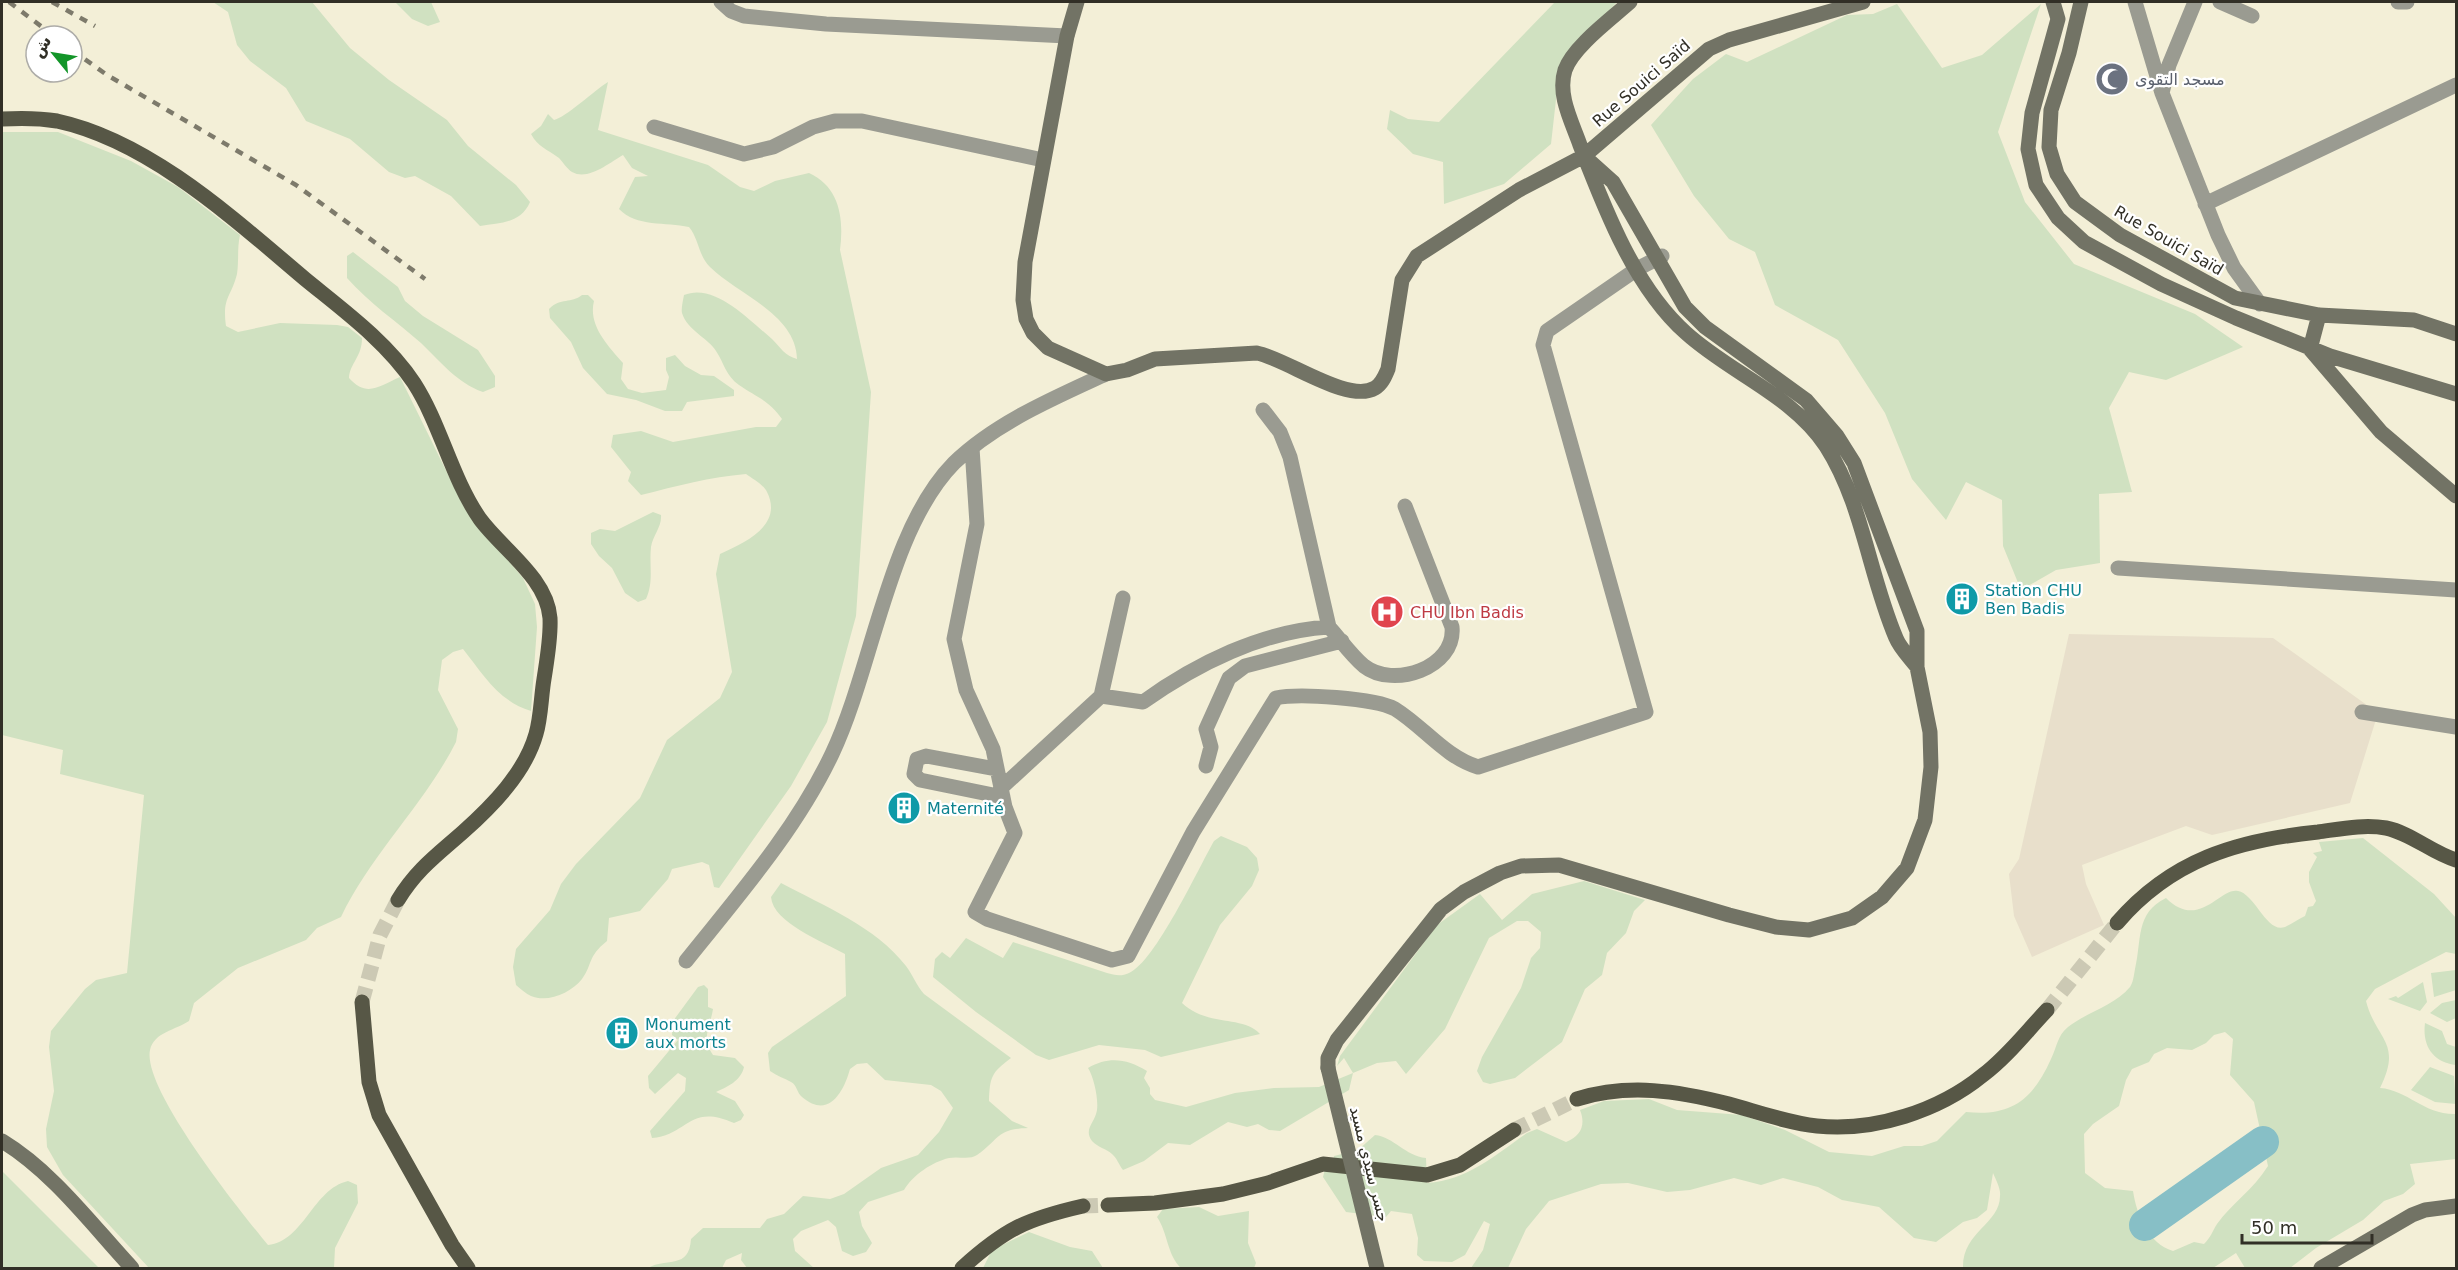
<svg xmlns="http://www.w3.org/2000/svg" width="2458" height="1270" font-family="'DejaVu Sans','Noto Sans Arabic',sans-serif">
	<rect width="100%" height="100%" fill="#f3efd7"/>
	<path fill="#e8dfcb" d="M2069,634L2273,638L2378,713L2350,803L2212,835L2186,826L2082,865L2086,884L2104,925L2032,957L2014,916L2009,874L2019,859Z"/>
	<path fill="#d0e1c1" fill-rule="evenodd" d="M213,2H312L350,48L389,80L447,120L468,146L516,185L530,202C521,223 501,223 480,226L451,196L415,176L405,178L389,172L350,139L306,121L286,88L250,61L237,45L228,12Z
		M395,2H431L440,22L428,26L412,19Z
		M1555,2H1617L1560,64L1551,144L1504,184L1444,204L1443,162L1413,154L1387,129L1390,110L1408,119L1439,122Z
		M1897,4L1942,68L1982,55L2041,4L1998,132L2025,202L2074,264L2195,314L2243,347L2166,380L2129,372L2109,408L2132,492L2099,494L2100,563L2056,570L2021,590L2003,546L2002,500L1966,482L1946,520L1912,479L1885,413L1838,340L1775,305L1755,252L1729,239L1694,196L1651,125L1693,79L1726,54L1747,62L1847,15L1873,14Z
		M608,82L598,130L708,165L740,187L754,191L775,181L809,173C840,187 844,219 840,250L871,392L856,616L827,722L791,786L719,888L714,887L709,865L702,862L672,869L668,879L640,911L609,918L607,941C587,957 593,964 582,979C571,993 548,1003 531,996C526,994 521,989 516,985L513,967L516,949L550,910L561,884L576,864L640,798L667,740L720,698L732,672L716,574L720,554C743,543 784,526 767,492C764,485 753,479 746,474C710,477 677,486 641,495L628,481L631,472L611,447L613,435L641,431L673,442L756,427H776L782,419C769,400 756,397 739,385C726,376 724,363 716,351C708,338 687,330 682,313C681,309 683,300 684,295C715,282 750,321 772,339C780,347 785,356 797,359C796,314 737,294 710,267C698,255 699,239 689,227C666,222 636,227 619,209L635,177L648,176L632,168L623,155C609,163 588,181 572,172C567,169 563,162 559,158C547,149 538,147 531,134L541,126L548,114L554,120C565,118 595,90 608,82Z
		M2,132H58L131,161L178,187L240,235C237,248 239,261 237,274C231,298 222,297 226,326L238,332L280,323L337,325L348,327L362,338C362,357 350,363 349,378C367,398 379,386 400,377L465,509L523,578L535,604L537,627L531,711C498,701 483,674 463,649L453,652L442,660L438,690L458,729L456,742C424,805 371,854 341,917L317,928L306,940L238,968L194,1003L189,1021C176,1030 154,1032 150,1050C142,1089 241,1212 268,1245C304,1241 313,1189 348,1181L357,1185L358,1203L335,1248L334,1268H149L63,1175L47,1147L46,1129L54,1091L49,1047L51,1031L85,989L96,980L127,973L144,795L60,774L63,750L2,735Z
		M353,252L398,287L405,301L423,316L478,350L495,376V387L483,392C457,383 440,361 421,343C396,321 369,303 347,278V256Z
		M582,295H588L594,301C588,325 607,345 623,363L621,379L628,389L642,393L666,390L669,377L666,370V358L675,355L685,366L701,375L714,376L734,390V396L687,402L682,411H665L636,400L607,394L583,368L571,342L550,318L549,309C561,297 571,304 582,295Z
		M653,512L661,515C662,527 653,535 651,547C649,566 654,581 646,599L638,602L625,593L612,568L599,556L591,544V533L600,529L615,531Z
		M1221,836L1247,847L1257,858L1259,870L1252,886L1220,925L1182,1003C1207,1027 1243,1015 1260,1034L1161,1057L1145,1050L1099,1045L1049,1060L1036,1055L976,1012L933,977L935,959L942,952L950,958L966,938L1003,958L1013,942L1107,973C1114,975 1121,977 1129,973C1155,962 1198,869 1214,841Z
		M2363,838L2434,894L2456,918V954L2446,952L2411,970L2375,989L2366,1001C2376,1040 2403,1042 2380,1088C2408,1090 2424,1115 2456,1114V1159L2410,1164L2415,1184L2403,1194L2384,1201L2363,1220L2316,1248L2290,1268H2245L2236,1253L2213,1268H1963C1962,1232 2000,1224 2000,1196C2001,1189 1996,1180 1993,1173L1987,1210L1977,1218L1963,1222L1936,1242L1914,1238L1879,1207L1842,1200L1818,1187L1783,1178L1761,1185L1734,1178L1690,1190L1667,1192L1628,1183L1601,1184L1549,1201L1526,1229L1508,1268H1471L1483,1250L1490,1224L1484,1221L1465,1255L1452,1262L1424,1261L1417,1255L1418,1238L1412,1214L1391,1211L1386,1217L1346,1212L1323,1177L1325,1169L1332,1168L1334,1156L1358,1150L1375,1135C1394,1137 1405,1156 1426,1158L1427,1183C1468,1180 1495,1155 1527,1133L1537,1129L1566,1142C1581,1136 1586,1125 1580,1110L1604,1101L1649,1099L1677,1110L1742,1115L1785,1130L1829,1152L1872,1156L1904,1146H1922L1937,1141L1966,1112C2012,1117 2033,1099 2051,1059C2057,1047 2057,1036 2068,1027C2087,1012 2114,1006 2130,987C2133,983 2134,975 2135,969C2142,940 2135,913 2166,898C2199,931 2220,887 2238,891C2255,894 2267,934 2285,927C2292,924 2298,919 2305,916L2308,907L2313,906L2316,901L2309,882V872L2317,857L2313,853L2322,851L2319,842ZM2225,1032L2233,1039L2230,1075L2254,1102L2268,1166C2253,1190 2231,1204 2217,1224C2212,1232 2211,1237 2204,1244L2194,1242L2173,1251C2148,1243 2137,1216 2133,1191L2105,1188L2085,1173L2084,1134L2093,1124L2119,1106L2126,1080L2132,1069L2149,1062L2154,1054L2167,1048L2192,1050L2206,1043L2214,1035Z
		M1584,881L1645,900L1634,911L1626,933L1607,953L1602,975L1585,989L1562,1042L1515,1078L1490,1084L1483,1082L1477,1071L1482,1057L1521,988L1531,958L1540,948L1541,932L1528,921H1517L1489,938L1445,1029L1406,1074L1396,1061L1377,1063L1353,1073L1349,1090L1280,1131L1269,1130L1258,1124L1247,1127L1228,1122L1190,1145L1168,1143L1144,1161L1123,1170C1119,1165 1117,1158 1112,1154C1107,1149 1097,1147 1092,1141C1084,1130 1093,1124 1096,1114C1100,1104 1094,1077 1088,1068C1109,1056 1127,1059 1147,1071L1144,1078L1150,1088V1094L1155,1100L1186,1107L1235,1093L1274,1088L1319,1087L1353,1073L1344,1058L1337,1066L1340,1056L1437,925L1480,894L1502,920L1532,894Z
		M781,883C824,906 876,927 906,966C913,975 916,985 924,994L1011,1058C991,1073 990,1077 989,1101L1012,1121L1028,1128C996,1129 1000,1139 977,1155C970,1160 958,1156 949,1158C932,1162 913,1175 904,1190L868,1202L859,1212L862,1226L872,1243L866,1252L853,1256L842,1251L836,1227L828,1220L801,1231L793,1239L795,1251L814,1268H747L741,1260L742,1253L726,1260L722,1268H648C667,1257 689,1270 691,1239L703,1228H760L767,1219L784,1214L803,1196L830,1199L844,1194L881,1168L918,1155L939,1132L953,1108L941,1091L931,1085L885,1080L867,1063L857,1064L850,1069C844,1091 829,1120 802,1097C797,1093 797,1085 791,1082C784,1078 777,1076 770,1071L768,1053L772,1047L846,996L845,954C824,942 773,923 771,897Z
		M2456,970V990L2434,997L2431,973Z
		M2423,982L2427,1002L2420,1011L2388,999L2396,996L2398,998Z
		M704,985L708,989V1007L713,1009C710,1028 701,1037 713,1055L735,1058L744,1067C741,1081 727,1087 716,1092L735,1101L744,1115L741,1120L734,1123C689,1103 688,1135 652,1138L650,1131L685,1091L686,1078L678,1073L655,1094L649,1088L648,1076L678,1040L672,1035L673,1021L698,987Z
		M2456,1000V1018L2447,1022L2430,1013L2442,1003Z
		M2425,1023L2442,1031L2447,1044L2456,1047V1065C2433,1062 2422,1046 2425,1023Z
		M2430,1067L2454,1076L2456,1104L2435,1102L2411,1090Z
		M2,1171L99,1268H100H2Z
		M1199,1207L1218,1216L1249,1211L1248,1243L1256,1263L1254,1268H1181C1167,1255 1168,1233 1157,1217L1163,1209Z
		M1029,1232L1070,1247L1092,1251L1103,1268H983L992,1250Z"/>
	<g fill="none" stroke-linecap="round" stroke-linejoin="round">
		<path stroke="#87bfc6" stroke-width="32" d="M2145,1225L2263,1142"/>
		<path stroke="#ccc9b4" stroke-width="15" stroke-dasharray="15 8" stroke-linecap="butt" d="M362,1002L380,935L398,900
			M2047,1010L2117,923
			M1514,1130L1577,1099
			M1083,1206L1108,1205"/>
		<path stroke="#9a9b91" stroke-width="15" d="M721,2L731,11L744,16L826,24L1067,36
			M2135,2L2162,93L2218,235L2234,268L2260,304
			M2220,2L2252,16
			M2398,2H2407
			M2162,93L2169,65L2195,2
			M654,127L744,154L773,147L813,127L835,121H862L1043,160
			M2205,204L2456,85
			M1263,410L1280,432L1290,457L1329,627
			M972,448L977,524L954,639L966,690L993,749L1005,807L1015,833L975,912L987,919L1112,960L1128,956L1193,832L1276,698C1298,693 1375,698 1395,709C1424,727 1445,757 1478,767L1646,712L1543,345L1547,331L1637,269L1662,256
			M2118,568L2456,590
			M1101,696L1123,598
			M2362,712L2456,727
			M1206,766L1211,747L1206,729L1229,678L1245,666L1342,641
			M996,769L926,756L917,759L914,774L920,780L1003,797
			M1001,788L1101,696L1143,702C1196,664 1262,631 1329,627C1340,639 1351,655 1364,666C1393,689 1456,668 1452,627L1405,506
			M686,961C738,896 796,830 832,754C873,668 888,530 954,463C995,423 1054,398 1106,374"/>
		<path stroke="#727365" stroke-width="15" d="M1077,2L1067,36L1025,262L1023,300L1026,319L1033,333L1048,348L1106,374L1127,370L1155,359L1257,353C1287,359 1348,404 1375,388C1382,384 1385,376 1388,369L1402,280L1417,256L1519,190L1584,156L1709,49L1729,40L1863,2
			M1630,2C1611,19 1573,47 1565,70C1557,95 1572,122 1580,145C1604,207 1634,287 1686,333C1730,373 1792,395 1826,446C1863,504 1869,575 1896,638C1900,648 1910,658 1917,667
			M2053,2L2058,19L2032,113L2028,149L2036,185L2058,218L2084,242L2161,284L2236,318L2330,356L2456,394
			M2081,2L2069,53L2051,110L2049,147L2057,174L2075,202L2120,235L2235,298L2319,315L2414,320L2456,334
			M2319,315L2310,349L2381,432L2456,496
			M1328,1068V1058L1337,1040L1441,909L1464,892L1500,873L1521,866L1559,865L1729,915L1776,927L1809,930L1852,918L1882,897L1907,868L1925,820L1931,767L1930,732L1917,667V631L1854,463L1837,436L1806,400L1705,327L1685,307L1613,182L1584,156
			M2,1141C53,1172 92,1225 132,1268
			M2321,1268L2412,1215L2425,1210L2456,1206"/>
		<path stroke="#575746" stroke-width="15" d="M2,119C20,118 39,118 57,121C150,141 235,220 305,279C343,310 387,342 414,383C441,425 451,477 480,519C502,549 547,578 550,618C551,638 547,659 544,679C541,697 541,717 536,734C525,773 492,806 463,832C437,855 416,870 398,900
			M2117,923C2171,860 2237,840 2318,832C2340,829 2364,824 2386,828C2411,833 2432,853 2456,860
			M362,1002L369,1082L379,1115L452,1245L468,1268
			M1577,1099C1629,1083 1678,1091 1729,1104C1758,1112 1788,1123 1817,1126C1874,1132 1939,1111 1983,1075C2007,1057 2026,1032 2047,1010
			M1108,1205L1155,1203L1223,1194L1268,1183L1323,1164L1427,1175L1460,1165L1514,1130
			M962,1268C1005,1229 1026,1219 1083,1206"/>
		<path stroke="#7d7a6b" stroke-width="4.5" stroke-dasharray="8 8" stroke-linecap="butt" d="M9,2L54,36
			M52,2L95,26
			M72,50L107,75L296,185L425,279"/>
		<path stroke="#727365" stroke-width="15" d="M1328,1068L1377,1268"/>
	</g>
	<defs>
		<g id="mosque-disc" transform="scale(1.725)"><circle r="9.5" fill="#6b7280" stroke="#fff"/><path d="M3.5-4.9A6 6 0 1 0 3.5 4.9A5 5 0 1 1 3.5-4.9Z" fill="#fff"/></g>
		<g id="building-disc" transform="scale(1.725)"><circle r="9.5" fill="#0f9aa8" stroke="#fff"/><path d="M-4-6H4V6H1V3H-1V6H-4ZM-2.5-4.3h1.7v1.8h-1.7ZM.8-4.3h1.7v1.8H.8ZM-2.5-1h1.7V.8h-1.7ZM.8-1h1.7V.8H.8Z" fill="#fff"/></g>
		<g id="hospital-disc" transform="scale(1.725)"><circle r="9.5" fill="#e0444e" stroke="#fff"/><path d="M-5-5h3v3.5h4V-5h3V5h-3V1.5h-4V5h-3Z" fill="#fff"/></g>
	</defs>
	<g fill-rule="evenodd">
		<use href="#mosque-disc" x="2112" y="79"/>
		<use href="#building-disc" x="1962" y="599"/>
		<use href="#hospital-disc" x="1387" y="612"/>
		<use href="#building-disc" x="904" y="808"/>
		<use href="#building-disc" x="622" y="1033"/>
	</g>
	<g text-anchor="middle" stroke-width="4.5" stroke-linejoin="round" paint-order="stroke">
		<g font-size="16" fill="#5b616d" stroke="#fff" text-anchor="start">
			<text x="2135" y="85">مسجد التقوى</text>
		</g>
		<g font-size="16" fill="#312f26" stroke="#fff">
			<text transform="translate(1641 83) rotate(-41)" y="6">Rue Souici Saïd</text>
			<text transform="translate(2169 240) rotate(30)" y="6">Rue Souici Saïd</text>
			<text transform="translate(1370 1164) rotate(76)" y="6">جسر سيدي مسيد</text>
		</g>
		<g font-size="16" fill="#0d838f" stroke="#fff" text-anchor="start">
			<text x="1985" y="596">Station CHU<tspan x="1985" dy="18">Ben Badis</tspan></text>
			<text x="927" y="814">Maternité</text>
			<text x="645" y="1030">Monument<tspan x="645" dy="18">aux morts</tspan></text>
		</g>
		<g font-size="16" fill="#be3a42" stroke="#fff" text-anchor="start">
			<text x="1410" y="618">CHU Ibn Badis</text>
		</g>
	</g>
	<rect width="2458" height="1270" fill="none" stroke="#312f26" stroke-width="6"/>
	<g transform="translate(54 54) rotate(300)"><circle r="28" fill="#ffffff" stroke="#adaca8" stroke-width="1.5"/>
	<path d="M0-4.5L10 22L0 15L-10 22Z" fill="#139529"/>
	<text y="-9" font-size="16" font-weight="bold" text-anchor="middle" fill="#312f26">ش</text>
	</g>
	<path d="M2242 1234v9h130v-9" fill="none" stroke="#312f26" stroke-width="3"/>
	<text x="2251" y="1234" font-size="18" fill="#312f26" stroke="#ffffff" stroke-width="4.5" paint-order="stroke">50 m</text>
</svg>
